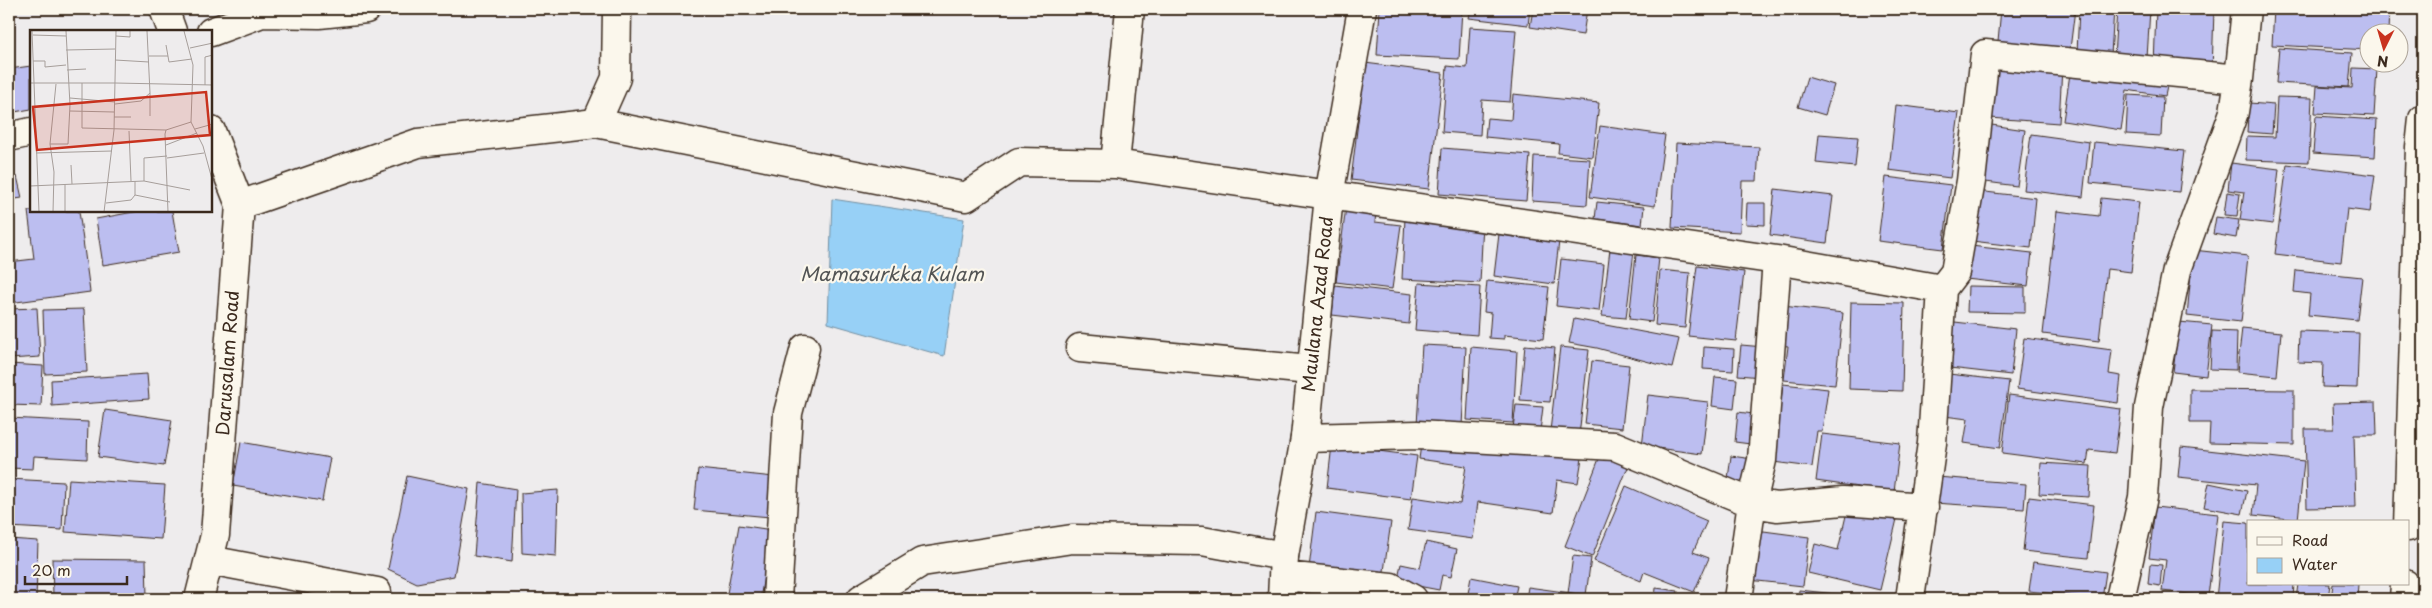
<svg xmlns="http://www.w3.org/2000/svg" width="2432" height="608" font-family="'Playpen Sans',sans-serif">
	<rect width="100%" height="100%" fill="#eeeced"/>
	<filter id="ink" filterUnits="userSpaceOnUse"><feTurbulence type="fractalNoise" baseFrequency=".02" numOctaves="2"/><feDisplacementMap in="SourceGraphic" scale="10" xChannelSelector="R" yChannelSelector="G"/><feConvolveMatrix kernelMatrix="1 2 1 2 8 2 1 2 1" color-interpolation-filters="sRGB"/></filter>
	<g filter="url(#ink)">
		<path fill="#97d0f6" stroke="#728ea0" d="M832,199L964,219L944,356L828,323Z"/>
		<path fill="#bcbef0" stroke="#3b2a1e" d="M1380,9H1462L1459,59L1377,55Z
			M1471,9H1530L1528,25L1469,18Z
			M1533,9H1587L1583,35L1530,27Z
			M1647,9H1664L1663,12Z
			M2001,9H2075L2070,49L1998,41Z
			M2079,9H2114L2111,55L2077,53Z
			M2117,9H2150L2147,58L2114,57Z
			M2156,9H2214L2212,72L2154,67Z
			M2274,9H2389L2388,32H2370V50L2272,45Z
			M1470,27L1516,30L1510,102L1482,100L1480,135L1442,132L1447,66L1467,68Z
			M2279,48L2352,53L2349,87L2276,83Z
			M1365,63L1443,73L1429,189L1351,180Z
			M1994,63L2062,67L2059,123L1990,118Z
			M31,66V109L9,113V69Z
			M2071,67L2168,82L2165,96L2127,90L2121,130L2063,121Z
			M2353,68L2377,69L2374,116L2315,113L2317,86L2352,88Z
			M1807,77L1834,85L1825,115L1798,107Z
			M1513,94L1599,103L1593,157L1558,153L1559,144L1485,137L1487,118L1511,120Z
			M2128,95L2163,97L2161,136L2126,134Z
			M2277,97L2312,98L2309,162L2246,160L2247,136L2275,137Z
			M2249,103L2274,105L2272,134L2247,132Z
			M1896,105L1959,113L1950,178L1889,170Z
			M2316,116L2377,120L2375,157L2313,153Z
			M1985,124L2025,130L2017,186L1978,181Z
			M1600,126L1665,135L1655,206L1590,197Z
			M1819,134L1858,137L1855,167L1816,163Z
			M2031,134L2089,142L2083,197L2024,190Z
			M2094,142L2184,151L2179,192L2090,183Z
			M1676,143L1759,147L1757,181H1742L1740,232L1672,228Z
			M1442,148L1530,155L1526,201L1439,194Z
			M1534,156L1590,159L1587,205L1532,201Z
			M2231,163L2279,169L2273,224L2240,220L2244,192L2228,190Z
			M2287,164L2375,175L2370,212L2347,209L2341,262L2275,254Z
			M17,176L22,198L9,200V178Z
			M1886,177L1951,185L1943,249L1878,241Z
			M1775,189L1833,196L1827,243L1770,235Z
			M1977,191L2036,198L2031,248L1972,241Z
			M2227,192L2240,194L2237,216L2224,215Z
			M2101,198L2139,202L2131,272L2107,269L2099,341L2043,334L2057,211L2099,216Z
			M1597,202L1644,207L1642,225L1595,219Z
			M1747,203H1765V225L1746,224Z
			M1346,207L1376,212L1375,222L1401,225L1392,289L1336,282Z
			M28,211H79L90,292L9,303V262L34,259Z
			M139,211H172L179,252L103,265L96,219Z
			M2216,217L2239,220L2236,238L2213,234Z
			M1405,218L1483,222L1480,283L1402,279Z
			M1499,234L1559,241L1554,284L1494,276Z
			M1971,246L2032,253L2028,286L1966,279Z
			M1610,249L1634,251L1626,318L1602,316Z
			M2193,250L2248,256L2241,322L2187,316Z
			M1636,255L1659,258L1652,322L1629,319Z
			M1561,259L1604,264L1599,311L1556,306Z
			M1697,266L1744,272L1736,341L1688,336Z
			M1660,270L1690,273L1685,328L1655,325Z
			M2296,270L2362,277L2357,320L2308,315L2310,294L2294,292Z
			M1487,281L1549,287L1543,339L1504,335V339L1489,338L1491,313L1484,312Z
			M1419,283L1480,287L1477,335L1415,330Z
			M1335,285L1412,294L1409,324L1332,315Z
			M1968,286L2025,287V313L1967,312Z
			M1851,302L1904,303L1902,391L1849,389Z
			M1783,306L1843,313L1835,385L1784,380L1788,346L1779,345Z
			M37,308L40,357L9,359V309Z
			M84,309L87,372L45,374L43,310Z
			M1574,319L1679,339L1672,368L1597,348L1569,343Z
			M1946,321L2016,329L2011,375L1941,367Z
			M2179,322L2212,325L2206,376L2173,372Z
			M2242,328L2281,332L2277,376L2237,372Z
			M2212,331L2237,332L2236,370L2210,369Z
			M2299,331L2359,333L2357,388L2322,387L2323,363L2298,362Z
			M2024,338L2112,350L2109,374L2121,376L2118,403L2017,389Z
			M1422,345L1466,347L1462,426L1417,424Z
			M1525,345L1555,348L1550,402L1520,400Z
			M1741,345L1764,347L1761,377L1738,375Z
			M1471,347L1517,351L1513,423L1467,420Z
			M1560,347L1589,350L1579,435L1550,431Z
			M1704,347L1734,349L1733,371L1703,369Z
			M1592,361L1629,365L1622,428L1585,424Z
			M9,364L43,366L41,406L9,405Z
			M147,374L149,399L52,406L51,380Z
			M1949,374L2009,381L2000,448L1964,443L1968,419L1944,416Z
			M1715,377L1737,379L1734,409L1712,406Z
			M1783,384L1828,389L1822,431H1817L1812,467L1773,462Z
			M2190,389L2294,390V445L2209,443L2210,423H2190Z
			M1648,395L1708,402L1702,454L1642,446Z
			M2009,395L2121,409L2115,453L2089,450L2087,464L2002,453Z
			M2376,402L2377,435H2354L2356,507L2307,508L2305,429H2334L2333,403Z
			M1516,405L1543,407L1540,431L1513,428Z
			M105,410L172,420L164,466L98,457Z
			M1738,412L1761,415L1758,445L1735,442Z
			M9,418L88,422L87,459L34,456L33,469L9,468Z
			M1822,434L1900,443L1894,492L1816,481Z
			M1422,438L1455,440L1582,458L1578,483L1557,480L1553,513L1478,502L1473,539L1408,530L1413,497L1460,504L1466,466L1419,459Z
			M241,442L330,458L322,501L233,486Z
			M1332,445L1417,456L1411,499L1327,488Z
			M2181,447L2304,461L2298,520L2253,515L2256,485L2178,477Z
			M1602,451L1630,462L1592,557L1565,546Z
			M1731,456L1753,459L1750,489L1727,486Z
			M2041,463L2091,466L2089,497L2039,494Z
			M698,469L774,477L770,517L694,510Z
			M407,476L469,489L454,576L417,583L388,569Z
			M1937,477L2026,484L2024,509L1934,503Z
			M9,479L64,482L62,530L9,527Z
			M69,479L165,485L161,539L65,532Z
			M480,483L516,489L512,562L474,556Z
			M2209,483L2247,491L2242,514L2204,507Z
			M1626,486L1707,521L1693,552L1709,558L1694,592L1644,572L1641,581L1594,561Z
			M558,490L556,556L522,553L521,493Z
			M2029,497L2094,505L2088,558L2023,551Z
			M1848,507L1897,519L1880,590L1808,573L1815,544L1838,550Z
			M2155,507L2218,514L2208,596L2162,591L2166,560L2149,558Z
			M1316,512L1391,522L1383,578L1309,568Z
			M2224,521L2248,523V584H2294L2293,599H2216Z
			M739,525L772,530L760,599H726Z
			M1756,530L1809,537L1803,586L1749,580Z
			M9,539L38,541L36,599H9Z
			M1426,542L1457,549L1451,577L1442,575L1439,590L1397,582L1401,564L1420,568Z
			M1573,556L1591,558L1586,595L1568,593Z
			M52,559L146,560L147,596H53Z
			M2033,562L2106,572L2102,599L2029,591Z
			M2150,564L2162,565L2160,586L2148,584Z
			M1471,577L1517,586L1514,599H1467Z
			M1301,582L1374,592L1373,599H1298Z
			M2298,584H2330L2328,599H2296Z
			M2333,584H2358L2357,599H2331Z
			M1528,587L1586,595V599H1526Z
			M1656,588L1678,591L1677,599H1655Z
			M1799,590L1845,595V599H1798Z
			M1597,595L1627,599H1596Z
			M2041,595L2064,599H2040Z"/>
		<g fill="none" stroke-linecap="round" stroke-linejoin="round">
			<g stroke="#3b2a1e" stroke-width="31">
				<path id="minor" d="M164,9L172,31
					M211,32L262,13L319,14L366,9
					M596,123L966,197L1019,162L1115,164L1777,260L1762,460L1752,503L1738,599
					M9,137L31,132
					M1115,164L1130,9
					M240,205L418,143L596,123L616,78L617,9
					M1777,260L1942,289
					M1080,348L1310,370
					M1305,438L1417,435L1615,446L1752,503L1777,507L1843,501L1924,507
					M2408,527L2420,147L2423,119
					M209,560L377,592
					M1284,576L1391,587L1413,599
					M199,599L215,535L240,205L211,131
					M777,599L788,413L805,348
					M861,599L922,562L1072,539L1202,541L1284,556
					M1910,599L1932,443L1942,289L1955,272L1971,181L1985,54L2239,79
					M2120,599L2143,497L2149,407L2177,270L2234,112L2239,79L2246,9
					M2404,599L2405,584"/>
			</g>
			<g stroke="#3b2a1e" stroke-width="31">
				<path id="major" d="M1282,599L1284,556L1305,438L1329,196L1362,9"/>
			</g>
			<use href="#minor" stroke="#fbf7ec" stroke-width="28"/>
			<use href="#major" stroke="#fbf7ec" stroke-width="28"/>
		</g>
	</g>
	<g text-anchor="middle" stroke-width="4.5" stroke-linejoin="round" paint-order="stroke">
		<g font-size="18" fill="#3b2a1e" stroke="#fbf7ec">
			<text transform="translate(1318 304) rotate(-84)" y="6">Maulana Azad Road</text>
			<text transform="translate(228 363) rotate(-86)" y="6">Darusalam Road</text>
		</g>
		<g font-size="19" font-style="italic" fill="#525454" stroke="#fbf7ec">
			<text x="892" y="281">Mamasurkka Kulam</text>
		</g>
	</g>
	<g transform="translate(30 30)">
		<rect width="182" height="182" fill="#eeeced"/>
		<path fill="none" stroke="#a69e9a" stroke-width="1" d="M2,1L9,182M154,1L163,35L161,92L173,116L183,153M3,5L36,6M86,6L100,7V1M136,15L139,32L162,29M160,18L183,13M36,20L85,19M119,26H138M85,30L119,32M3,31H15V37L36,35M37,40L56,39M0,53H85M52,53V98L136,100M85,53L183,55M175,55V27L183,25M120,63V86M40,68L85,72M85,74L111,71L120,63L117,1M40,81L84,82M84,87H101M165,99L183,94M99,101L101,151M20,114H38L40,75L36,1M136,115L167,103M6,123L82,121M137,128L174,123M41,135L42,154M114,151V128L137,126M35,154V182M0,156L114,151L160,160M105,165L140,172M76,173L101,170L105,165V151M23,182L24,142L20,114L26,54M74,182L84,100L86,1M138,182L135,104L136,100L161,92"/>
		<path fill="#c8321e" fill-opacity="0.15" stroke="#c8321e" stroke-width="2.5" d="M176,62L180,105L7,120L3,77Z"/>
		<rect width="182" height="182" fill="none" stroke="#3b2a1e" stroke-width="2.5"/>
	</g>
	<rect width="2432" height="608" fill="none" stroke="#fbf7ec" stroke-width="30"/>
	<rect x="15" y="15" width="2402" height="578" fill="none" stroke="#3b2a1e" stroke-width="2" filter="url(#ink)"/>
	<rect x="2247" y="520" width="162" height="65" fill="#fbf7ec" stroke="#aea59a"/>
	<rect x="2257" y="537" width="25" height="8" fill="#fbf7ec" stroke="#aea59a"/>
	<text x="2292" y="546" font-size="15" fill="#3b2a1e">Road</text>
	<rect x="2257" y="558" width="25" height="15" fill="#97d0f6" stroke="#aea59a"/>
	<text x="2292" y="570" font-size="15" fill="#3b2a1e">Water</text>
	<g transform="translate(2384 48) rotate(185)"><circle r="24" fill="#fbf7ec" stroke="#aea59a"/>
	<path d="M0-4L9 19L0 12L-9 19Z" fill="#c8321e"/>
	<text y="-8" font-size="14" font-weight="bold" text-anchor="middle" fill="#3b2a1e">N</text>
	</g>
	<path d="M25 576v8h102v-8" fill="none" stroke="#3b2a1e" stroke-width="2.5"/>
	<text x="32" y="576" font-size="15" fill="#3b2a1e" stroke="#fbf7ec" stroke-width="4" paint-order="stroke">20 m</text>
</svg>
